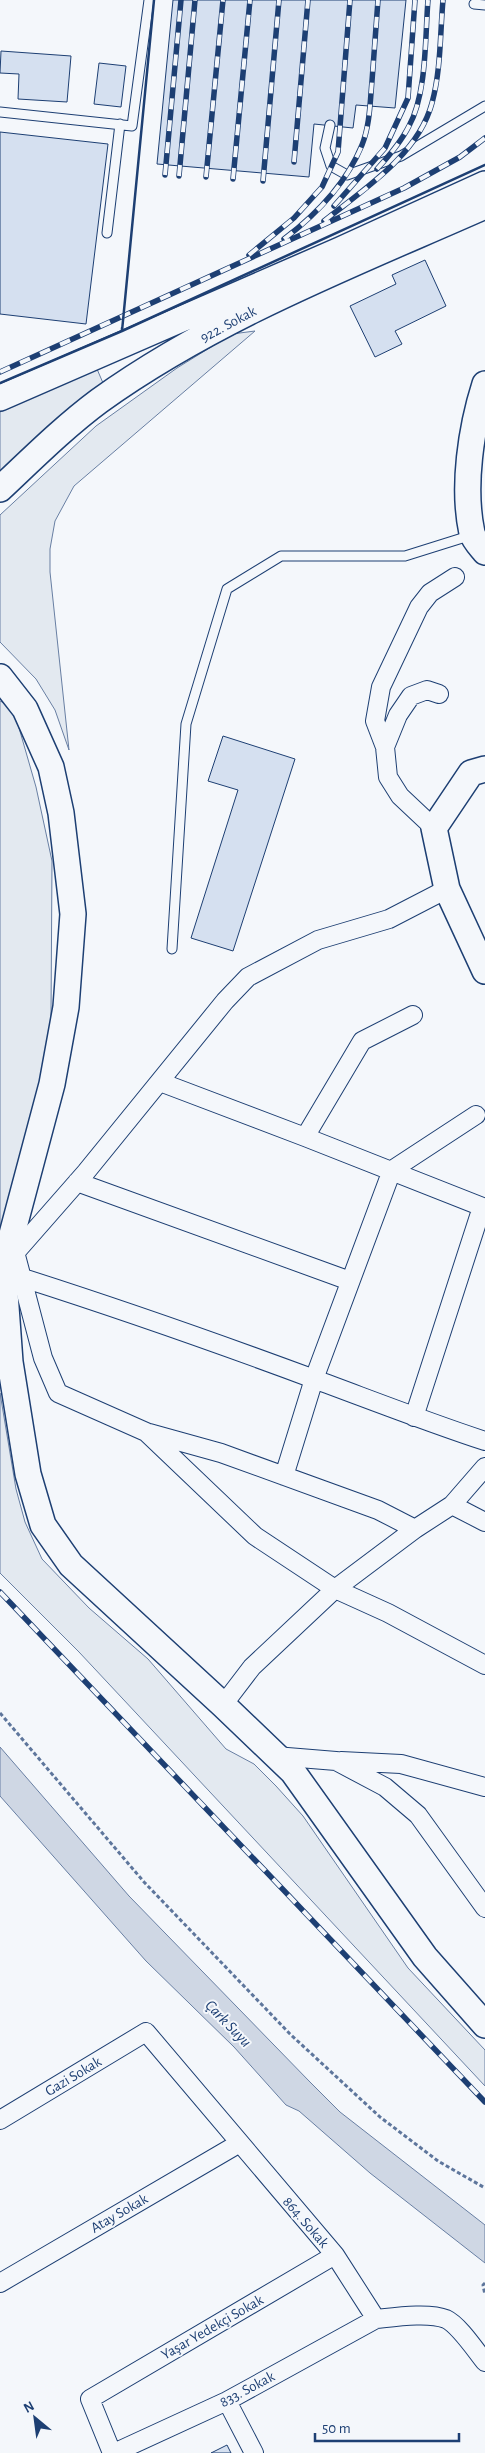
<svg xmlns="http://www.w3.org/2000/svg" width="485" height="2453" font-family="'Alegreya Sans',sans-serif">
	<rect width="100%" height="100%" fill="#f4f7fb"/>
	<path fill="#e3e9f0" stroke="#687fa3" d="M255,331L74,486L55,521L50,549V572L69,750L55,710L36,679L0,642V515L96,426L177,368L232,334Z
		M97,369L103,383L68,410L0,473V412Z
		M0,701L13,707L36,787L52,861L51,1015L47,1074L0,1276Z
		M0,1393L16,1489L25,1522L42,1559L89,1608L148,1659L226,1749L254,1764L276,1786L303,1816L408,1968L485,2050V2086L79,1652L0,1573Z"/>
	<path fill="#cfd7e4" stroke="#687fa3" d="M0,1747L129,1896L310,2082L340,2112L485,2225V2263L370,2173L299,2111L286,2105L234,2047L146,1961L0,1796Z"/>
	<path fill="#d5e0f0" stroke="#1d3f73" d="M173,0H406L395,108L356,105L353,128L314,124L309,177L157,164Z
		M1,51L71,56L67,102L18,99L19,74L0,73Z
		M99,63L126,66L121,107L94,104Z
		M0,132L108,144L86,324L0,314Z
		M425,260L446,306L395,331L402,344L375,357L350,306L396,284L392,275Z
		M223,736L295,759L233,951L191,938L238,790L208,781Z
		M227,2445L231,2453H211Z"/>
	<g fill="none" stroke-linecap="round" stroke-linejoin="round">
		<g stroke="#1d3f73" stroke-width="11">
			<path id="lane" d="M474,4L485,5
				M0,112L132,126L149,0
				M330,125L325,148L331,166L347,175L401,156L485,106
				M107,233L120,124
				M172,949L186,724L227,589L281,556H405L472,535"/>
		</g>
		<g stroke="#1d3f73" stroke-width="20">
			<path id="street" d="M385,747L375,721L381,687L419,607L430,593L455,577
				M434,828L400,796L388,777L385,747L398,715L411,696L427,690L439,694
				M160,1082L305,1137L485,1208
				M305,1137L362,1041L413,1015
				M77,1182L350,1281
				M14,1248L43,1358L58,1393L146,1432L255,1536L335,1589L388,1613L485,1665
				M15,1253L86,1172L225,1001L248,977L318,940L389,919L447,889
				M23,1278C120,1309 217,1343 314,1379C371,1400 427,1422 485,1441
				M414,1417L482,1207
				M149,1433L221,1453L378,1510L415,1529
				M284,1476L314,1379L392,1170L476,1115
				M452,1505L485,1522
				M223,1705L252,1667L335,1589L415,1529L452,1505L485,1467
				M275,1756L336,1761L385,1787L418,1815L485,1908
				M341,1761L401,1764L485,1787
				M0,2120L146,2032L335,2255L376,2319C395,2317 429,2312 446,2319C459,2325 476,2351 485,2362
				M0,2283L238,2144
				M227,2401L254,2453
				M112,2453L90,2399L335,2255
				M114,2453L227,2401L376,2319"/>
		</g>
		<g stroke="#1d3f73" stroke-width="28">
			<path id="secondary" d="M485,384C471,428 462,487 472,533C474,540 481,547 485,552
				M0,398L340,250L485,184
				M0,489C32,459 64,427 99,401C216,317 354,264 485,206
				M0,677L25,709L51,767L61,813L73,914L66,1007L52,1084L11,1238L5,1293L10,1362L28,1474L43,1525L71,1565L223,1705L293,1772L425,1957L485,2025
				M485,769L471,773L434,828L447,889L485,971"/>
		</g>
		<path stroke="#5e769c" stroke-width="3" stroke-dasharray="4 2.5" stroke-linecap="butt" d="M0,1713L144,1882L290,2034L380,2117L438,2161L485,2188
			M485,2283L483,2285L485,2295"/>
		<use href="#lane" stroke="#f4f7fb" stroke-width="9"/>
		<use href="#street" stroke="#f4f7fb" stroke-width="18"/>
		<use href="#secondary" stroke="#f4f7fb" stroke-width="25"/>
		<g stroke="#1d3f73" stroke-width="5.5">
			<path id="rail" d="M294,162L308,0
				M377,169C389,156 401,142 409,126C427,93 425,37 428,0
				M165,175L181,0
				M179,176L195,0
				M206,177L223,0
				M233,179L250,0
				M263,181L279,0
				M334,206L385,148L408,98L415,0
				M324,221C364,189 418,155 432,103C441,70 440,34 443,0
				M284,239C317,214 346,184 362,145C370,125 370,102 372,81C374,54 376,27 378,0
				M249,255L294,218L322,187L338,152L350,0
				M0,372L404,188L460,157L485,138
				M0,1592L485,2102"/>
		</g>
		<use href="#rail" stroke="#f4f7fb" stroke-width="4" stroke-dasharray="11" stroke-linecap="butt"/>
		<path stroke="#1d3f73" stroke-width="2.5" d="M154,0L122,331L485,165
			M0,383L122,331V328"/>
	</g>
	<g text-anchor="middle" stroke-width="4" stroke-linejoin="round" paint-order="stroke">
		<g font-size="15" fill="#1d3f73" stroke="#f4f7fb">
			<text transform="translate(228 324) rotate(-28)" y="5">922. Sokak</text>
			<text transform="translate(73 2076) rotate(-31)" y="5">Gazi Sokak</text>
			<text transform="translate(119 2213) rotate(-30)" y="5">Atay Sokak</text>
			<text transform="translate(306 2222) rotate(49)" y="5">864. Sokak</text>
			<text transform="translate(212 2327) rotate(-30)" y="5">Yaşar Yedekçi Sokak</text>
			<text transform="translate(247 2389) rotate(-28)" y="5">833. Sokak</text>
		</g>
		<g font-size="16" font-style="italic" fill="#1d3f73" stroke="#f4f7fb">
			<text transform="translate(229 2023) rotate(46)" y="6">Çark Suyu</text>
		</g>
	</g>
	<g transform="translate(35 2418) rotate(331)" stroke="#f4f7fb" stroke-width="4" paint-order="stroke">
	<path d="M0-4L9 19L0 12L-9 19Z" fill="#1d3f73"/>
	<text y="-8" font-size="14" font-weight="bold" text-anchor="middle" fill="#1d3f73">N</text>
	</g>
	<path d="M315 2433v8h144v-8" fill="none" stroke="#1d3f73" stroke-width="2.5"/>
	<text x="322" y="2433" font-size="15" fill="#1d3f73" stroke="#f4f7fb" stroke-width="4" paint-order="stroke">50 m</text>
</svg>
